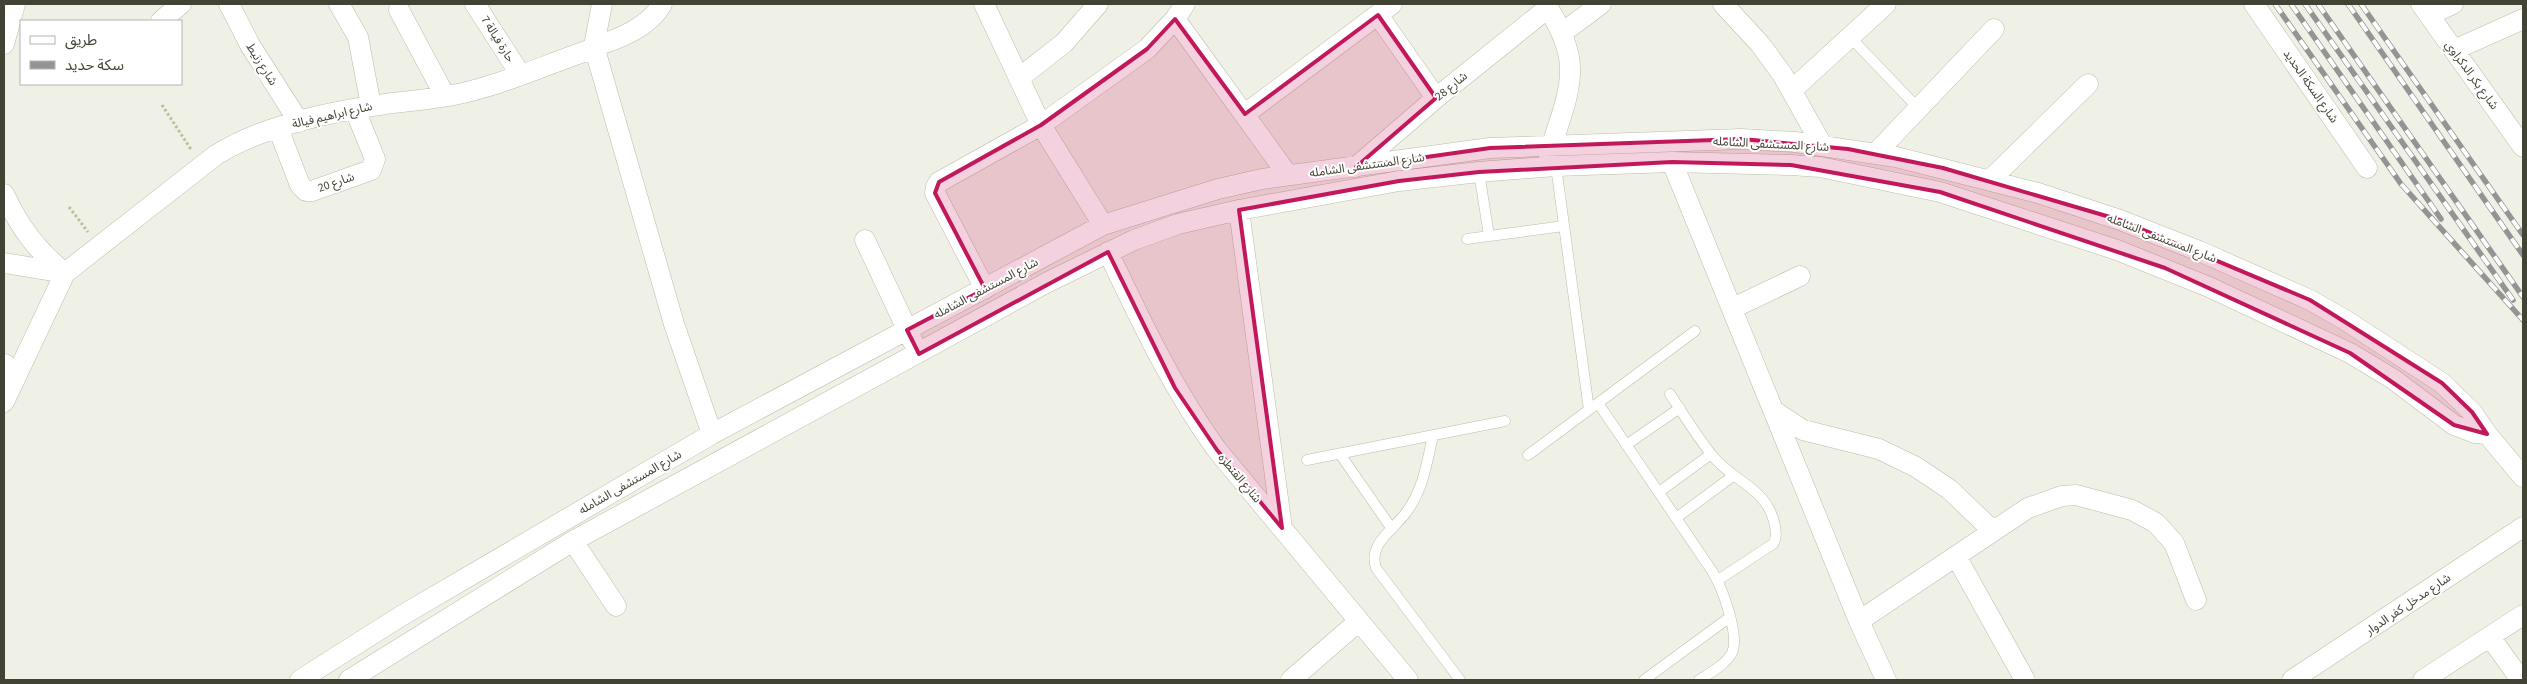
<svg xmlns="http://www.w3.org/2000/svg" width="2527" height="684" font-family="'Source Sans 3','Noto Sans Arabic',sans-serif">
	<rect width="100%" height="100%" fill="#f0f1e6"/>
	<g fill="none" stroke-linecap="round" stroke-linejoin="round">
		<g stroke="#bbbca9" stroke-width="11">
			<path id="service" d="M1850,37L1918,108
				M1556,166L1589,410
				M1479,172L1489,236
				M1467,239L1564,226
				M1670,394C1683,414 1696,435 1711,454C1732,482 1768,487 1775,526C1776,533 1777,537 1773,544L1718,580
				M1598,403L1712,571C1722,587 1740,635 1732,653C1725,665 1710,673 1699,680
				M1433,435C1427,463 1423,491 1405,514C1392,531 1368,544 1376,568L1460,680
				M1626,445L1680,408
				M1340,454L1392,529
				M1528,455L1695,331
				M1307,460L1505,421
				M1659,492L1711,454
				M1676,518L1733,476
				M1644,680L1730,617"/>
		</g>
		<g stroke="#bbbca9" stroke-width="21">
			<path id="minor" d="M229,4L250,45L299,122
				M339,4L358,37L371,106
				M475,4L520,74
				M662,4C649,27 618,40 594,46L674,324L712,434
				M984,4L1041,125L1103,225
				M1546,4C1557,22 1570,46 1570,68C1571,97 1556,128 1549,155
				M1723,4L1760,44L1782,74L1822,145
				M2254,4L2367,168
				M2421,4L2523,147
				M399,10L445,96
				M1378,15L1436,98
				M2429,15L2453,4
				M1175,19L1288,175
				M161,21L181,4
				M1562,33L1601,4
				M4,44L15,4
				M2454,50L2523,19
				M1019,78L1064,43L1098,4
				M1792,90L1886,4
				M1245,114L1392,4
				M278,128L300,185L306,191H312L371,170L375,159L355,110
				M1875,154L1994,29
				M1672,162L1859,621L1886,680
				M1356,167L1436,98L1548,8
				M1991,179L2088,84
				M4,194C20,227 35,249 65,273
				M1239,210L1282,528
				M865,240L913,342
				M1108,252C1141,321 1172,388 1217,450L1408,680
				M4,263L65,273
				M985,289L935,193L936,187L939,182L1041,125L1147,49L1175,19L1185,4
				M1733,308L1800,276
				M4,367L5,364
				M4,402L65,273L216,155C261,127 320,114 372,106C402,101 433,100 463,93C504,84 548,64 589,50L594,46L602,4
				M1774,411L1803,430L1879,449L1916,467L1949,489L1993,531
				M573,541L616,606
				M1956,556L2025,680
				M1859,621L2028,508L2062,496L2076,495L2132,510L2156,523L2174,543L2196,600
				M2490,637L2521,680
				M300,680L401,616L712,434L1103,225L1218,189L1262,179L1490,148L1742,139L1795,142L1896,157L2038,193L2120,220L2199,251L2310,300L2345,320L2442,383L2472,412L2487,434L2523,477
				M349,680L573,541L1046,283L1134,240L1178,224L1239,210L1399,181L1479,172L1556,166L1672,162L1791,165L1820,167L1940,192L2117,250L2209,287L2350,353L2393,379L2454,425L2475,433L2487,434
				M1291,680L1359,621
				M2292,680L2523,527
				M2423,680L2523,615"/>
		</g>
		<path stroke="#bcbd9b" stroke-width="3" stroke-dasharray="2.5 2.5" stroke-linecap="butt" d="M162,105L192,151
			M69,207L88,232"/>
		<use href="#service" stroke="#fff" stroke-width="10"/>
		<use href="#minor" stroke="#fff" stroke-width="20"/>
		<g stroke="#949494" stroke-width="5.5">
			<path id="rail" d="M2275,4L2401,184L2523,320
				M2291,4L2441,219
				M2305,4L2513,300
				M2318,4L2523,297
				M2348,4L2523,255
				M2361,4L2523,235"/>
		</g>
		<use href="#rail" stroke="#fff" stroke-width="4" stroke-dasharray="11" stroke-linecap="butt"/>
	</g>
	<path fill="#c2185b" fill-opacity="0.2" stroke="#c2185b" stroke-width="4" stroke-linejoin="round" d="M1378,15L1436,98L1356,167L1490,148L1742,139L1848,149L1943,168L2120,220L2310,300L2442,383L2472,412L2487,434L2454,425L2350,353L2165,268L1940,192L1791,165L1672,162L1479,172L1399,181L1239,210L1282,528L1217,450L1175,388L1108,252L919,354L907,330L985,289L935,193L939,182L1041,125L1147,49L1175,19L1245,114Z"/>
	<g text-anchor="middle" stroke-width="4" stroke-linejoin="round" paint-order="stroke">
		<g font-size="12" fill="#434335" stroke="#fff">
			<text transform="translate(498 39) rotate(58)" y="4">حارة فيالة 7</text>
			<text transform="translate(262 64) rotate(58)" y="4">شارع زنيط</text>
			<text transform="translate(2472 75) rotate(54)" y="4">شارع بكر الدكراوي</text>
			<text transform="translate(1451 86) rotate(-39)" y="4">شارع 28</text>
			<text transform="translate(2311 86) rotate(55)" y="4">شارع السكة الحديد</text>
			<text transform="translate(332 115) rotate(-13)" y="4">شارع ابراهيم فيالة</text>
			<text transform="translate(1771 144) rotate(3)" y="4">شارع المستشفى الشامله</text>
			<text transform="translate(1367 165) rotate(-8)" y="4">شارع المستشفى الشامله</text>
			<text transform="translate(336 182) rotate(-19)" y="4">شارع 20</text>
			<text transform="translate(2162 238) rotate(21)" y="4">شارع المستشفى الشامله</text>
			<text transform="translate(986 288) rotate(-28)" y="4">شارع المستشفى الشامله</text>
			<text transform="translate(1240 478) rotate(50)" y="4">شارع القنطره</text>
			<text transform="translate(630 482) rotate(-30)" y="4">شارع المستشفى الشامله</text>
			<text transform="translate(2408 604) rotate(-34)" y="4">شارع مدخل كفر الدوار</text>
		</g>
	</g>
	<rect width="2527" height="684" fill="none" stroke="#434335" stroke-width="10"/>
	<rect x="20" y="20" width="162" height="65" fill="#ffffff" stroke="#b4b4ae"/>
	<rect x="30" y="36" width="25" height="8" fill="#ffffff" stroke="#b4b4ae"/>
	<text x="65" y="45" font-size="15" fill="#434335">طريق</text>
	<rect x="30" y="61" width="25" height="8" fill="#949494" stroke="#b4b4ae"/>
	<text x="65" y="70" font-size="15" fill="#434335">سكة حديد</text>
</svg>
